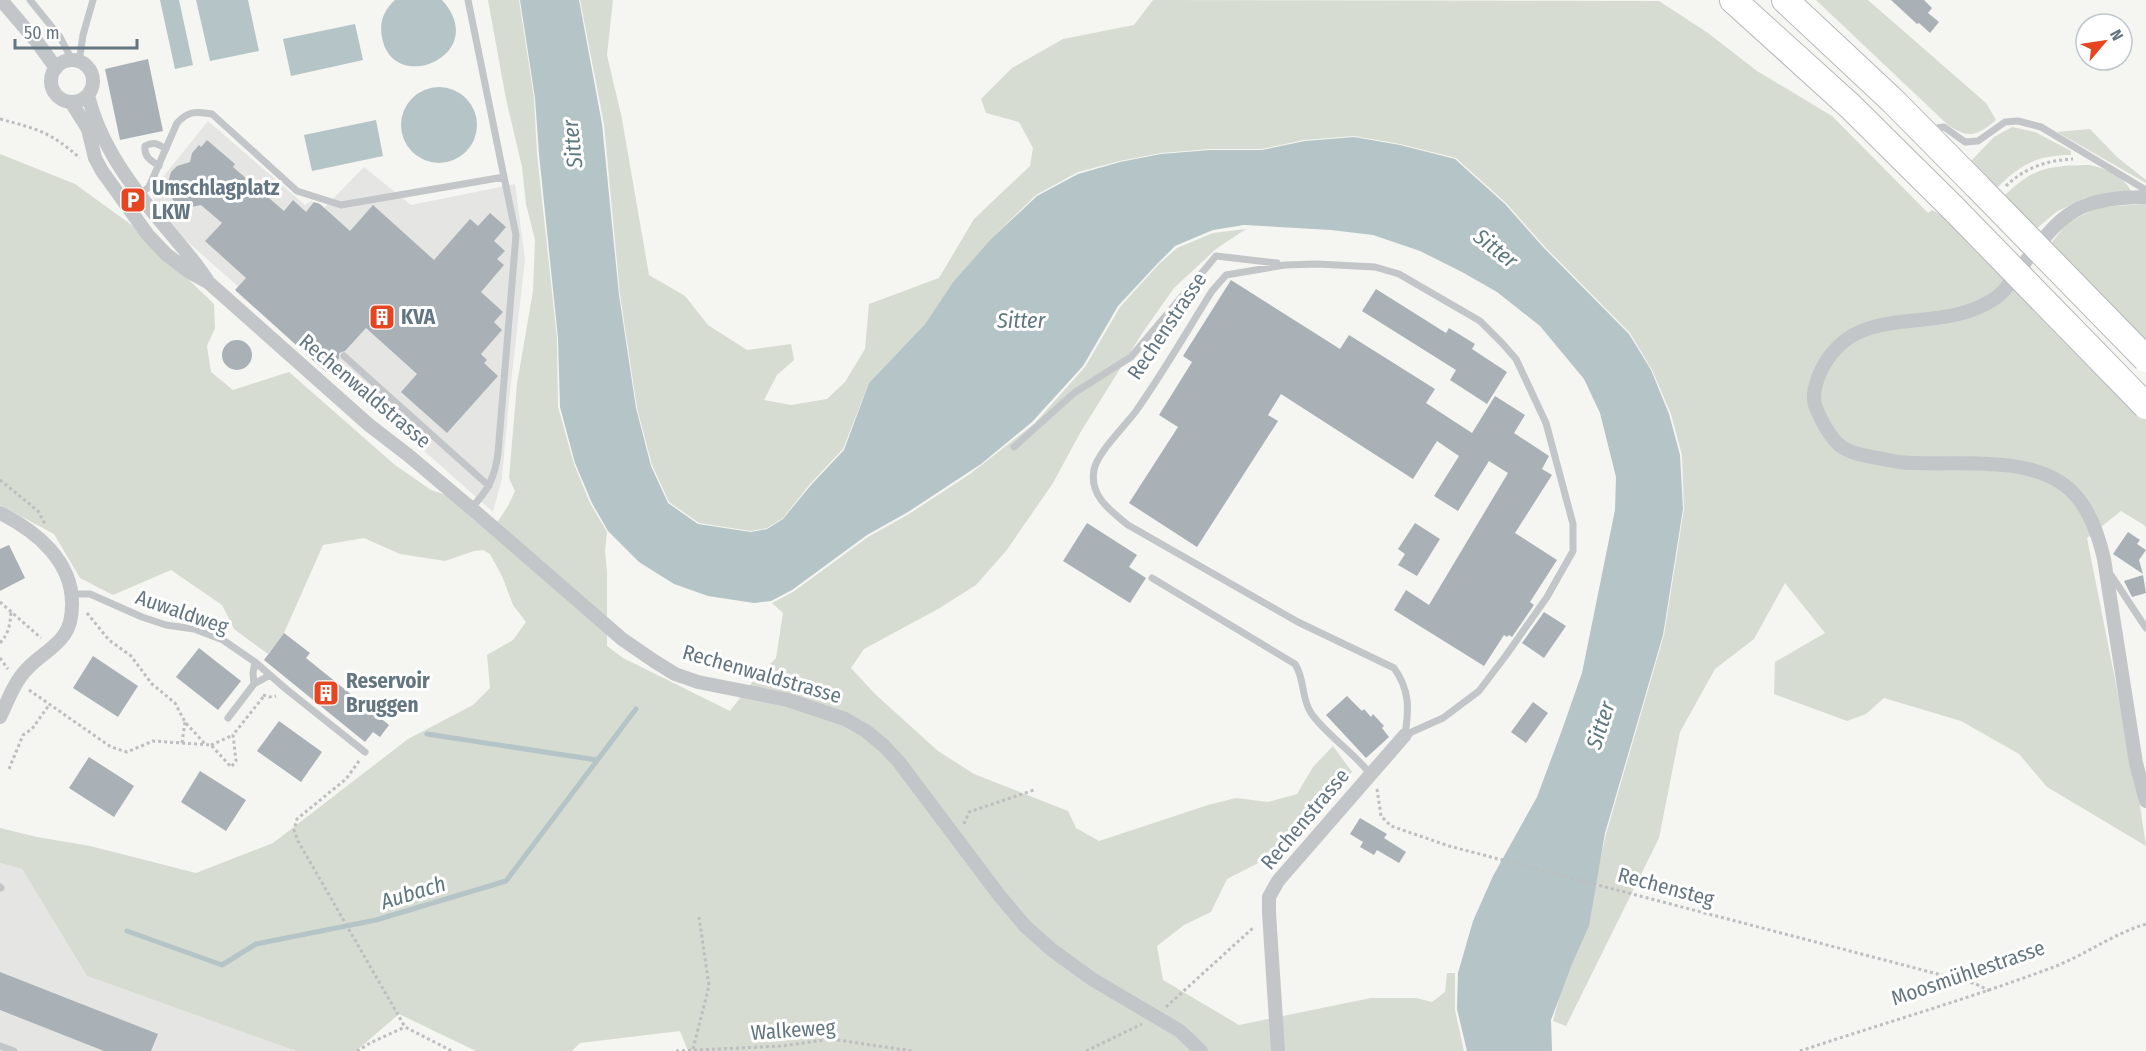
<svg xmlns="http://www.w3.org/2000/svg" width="2146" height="1051" font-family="'Fira Sans Condensed',sans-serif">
	<rect width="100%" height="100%" fill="#f5f5f1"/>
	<path fill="#e5e6e4" d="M208,121L305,205L311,201L324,208L364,167L411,205L515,184L525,260L509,400L502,478L493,512L163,220L151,192Z
		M0,863L22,869L87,976L297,1051H0Z"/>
	<path fill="#d6dcd2" d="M488,0H519L534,98L537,154L557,338L558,407L574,464L590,503L607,532L605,551L607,572V646L623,658L730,711L754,680L776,658L783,613L772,603L793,592L868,537L909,514L970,474L1034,424L1085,367L1120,307L1159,264L1177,248L1213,233L1246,229L1216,249L1174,288L1143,332L1080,433L1053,483L1006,551L976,585L938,609L864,649L851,668L875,694L938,751L974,774L1068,811L1076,828L1099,841L1208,805L1236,798L1268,802L1297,794L1313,767L1333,746L1352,772L1300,833L1266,859L1227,879L1211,912L1184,925L1157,946L1163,980L1239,1025L1371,998H1416L1432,1002L1445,992L1447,973H1455V1010L1464,1051H688L680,1031L580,1043L572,1051H476L399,1014L356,1051H296L87,976L22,869L0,863V828L37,837L90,846L196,873L273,843L408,739L473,705L490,688L487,655L513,640L526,622L513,605L502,576L490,554L483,550L474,551L445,561L400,554L364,538L323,545L284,633L268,654L234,629L222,605L171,570L113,595L80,578L54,534L0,505V154L75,184L133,226L214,304L215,328L207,346L211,372L233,390L289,372L395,465L431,490L449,496L496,524L508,506L515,491L509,478L517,384L533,291L535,240L526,204L522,167L506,99Z
		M580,0H613L607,55L622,119L649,275L685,296L708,325L747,350L791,344L794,360L777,375L764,400L791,405L827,399L845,382L865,349L869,304L939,278L974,219L1030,166L1033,148L1019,122L986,113L981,99L1012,68L1063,39L1134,25L1153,0L1659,1L1708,33L1757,71L1832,116L1928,213L1932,210L1953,221L2146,418V528L2144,525L2121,511L2087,538L2140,806L2146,846L2047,787L2019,754L1961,721L1884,698L1866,714L1847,721L1774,694L1775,662L1825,633L1785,583L1754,639L1715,669L1680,732L1659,838L1566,1026L1553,1021L1568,965L1590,905L1606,834L1664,635L1684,509L1682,455L1671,414L1652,370L1630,333L1545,247L1506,203L1456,158L1400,144L1354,136L1304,140L1262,149H1210L1161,153L1120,161L1078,172L1036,195L991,239L953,282L925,324L869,383L843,449L810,484L783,518L767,528L751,531L699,523L669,502L652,465L637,408L620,295L604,124Z
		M1816,0H1868L1986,103L1996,120C1977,136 1969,139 1948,125Z
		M2012,127L2035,132L2071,151V155C2037,155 2019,165 1996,189L1969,163L1994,137Z
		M2090,129L2117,157L2146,180V183L2057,132Z
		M2090,165C2104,168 2125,177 2131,191L2085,198L2056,212L2035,230L2003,197C2034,167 2047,166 2090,165Z
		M2146,204V348L2048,247L2068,222L2100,207Z"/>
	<path fill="#b5c4c6" d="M160,0H179L193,65L175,69Z
		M196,0H248L259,51L210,61Z
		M395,0H442C492,55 392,97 382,37C379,22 384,10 395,0Z
		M520,0H579L602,124L619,295L636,408L651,466L668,503L698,524L751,532L767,529L783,519L811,485L844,450L869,383L925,324L953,282L991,239L1037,196L1078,174L1120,162L1161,154L1210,150H1262L1305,141L1354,137L1400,145L1455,159L1505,204L1544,248L1629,334L1651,370L1669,414L1680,455L1683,509L1663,635L1605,833L1589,926L1572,964L1551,1020L1552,1051H1467L1457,1009L1458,973L1473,921L1493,876L1537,797L1562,730L1582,673L1615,510L1616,477L1600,413L1584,379L1540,326L1497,292L1462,272L1420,251L1373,235L1331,230L1244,225L1213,230L1175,246L1158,263L1118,306L1083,366L1032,422L981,464L908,512L867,535L792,590L771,601L754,603L708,596L674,584L639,562L608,531L592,503L575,463L560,407L558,338L539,154L535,98Z
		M355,24L363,60L291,76L283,39Z
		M401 125a38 38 0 1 1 76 0a38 38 0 1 1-76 0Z
		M376,120L383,156L312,171L304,135Z"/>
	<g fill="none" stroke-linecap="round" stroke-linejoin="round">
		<path stroke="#b5c4c6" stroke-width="5" d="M427,734L597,760
			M127,931L222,965L256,944L376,920L506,881L636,709"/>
	</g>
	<path fill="#a9b1b6" d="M1891,0H1924L1932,8L1928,13L1939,22L1930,33L1919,23L1917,24Z
		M148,59L163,131L120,140L105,69Z
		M207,140L235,164L233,167L284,211L293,200L306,212L314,202L320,204L350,231L373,205L434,260L470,219L478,226L490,213L506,227L494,241L505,251L497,259L504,265L481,292L503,312L494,322L502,330L481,354L487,360L484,363L498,376L447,433L401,392L417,374L366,328L345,351L339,353V358L326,372L235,290L246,278L205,241L222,223L201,205L186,208L179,205L173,200L167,186L171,172L177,166L190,162L192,153L199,145L201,147Z
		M1231,280L1340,349L1349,335L1435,389L1426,403L1472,433L1495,396L1525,415L1514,433L1549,456L1542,469L1552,475L1515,533L1557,560L1530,602L1534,605L1512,637L1509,635L1507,637L1504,635L1484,666L1394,610L1406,590L1429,605L1508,473L1489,461L1458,511L1434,496L1459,456L1437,441L1413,479L1281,394L1268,415L1278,421L1197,547L1129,503L1178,427L1159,415L1192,362L1183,356Z
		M1376,289L1446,333L1449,328L1475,344L1472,349L1507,372L1487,404L1450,380L1456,370L1362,311Z
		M222 355a15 15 0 1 1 30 0a15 15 0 1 1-30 0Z
		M1087,523L1137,555L1129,567L1146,578L1130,603L1063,561Z
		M1415,523L1440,539L1417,576L1398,565L1405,554L1398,549Z
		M2128,532L2140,540L2137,544L2146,550L2139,560L2143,574L2113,554Z
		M9,545L25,578L0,591V549Z
		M2143,575L2146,593L2132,597L2124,581Z
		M1544,612L1566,626L1544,658L1522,643Z
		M284,633L310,653L306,658L389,725L380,737L373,732L365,742L264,660Z
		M199,648L241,681L218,710L176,677Z
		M93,656L138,686L118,717L73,688Z
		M1347,696L1362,711L1364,709L1371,717L1373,714L1384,726L1382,728L1389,737L1366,758L1326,715Z
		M1533,702L1548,713L1526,743L1511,732Z
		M279,721L322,752L301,782L257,751Z
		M89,757L134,786L114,817L69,788Z
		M200,771L246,800L226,831L181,802Z
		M1360,818L1387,834L1384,838L1406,852L1399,863L1377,850L1374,855L1360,847L1363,842L1350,834Z
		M0,972L158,1034L151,1051H104L0,1010Z"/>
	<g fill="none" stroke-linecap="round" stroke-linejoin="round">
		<g stroke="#b5b8bb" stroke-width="28">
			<path id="motorway" d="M1733,0L1850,106L1954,209
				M1785,0L1893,101L1978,187"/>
		</g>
		<path stroke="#bcbec0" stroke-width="3" stroke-dasharray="3 3" stroke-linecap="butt" d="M0,119C38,129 50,132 80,158
			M2006,186C2024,168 2048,160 2073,159
			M0,480L38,511L45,524
			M0,602L41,638
			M87,613L109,640L131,656L152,684L175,703L185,722L206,745
			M0,643C9,633 10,625 11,612
			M0,658L8,669
			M29,690L111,747L127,752L153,741L211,745L231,767L236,761L233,735L264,696
			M263,695L269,697L276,696
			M182,743L185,722
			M211,745L233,735
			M359,761L346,779L297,819L294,830L298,841L405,1027L452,1051
			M9,769L23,735L32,729L49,705
			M1377,789L1381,816L1391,826L1449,846L1976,984L1990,991
			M964,824L969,812L1034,790
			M1166,1007L1254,927
			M693,1049L709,986L699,917
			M357,1051L372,1042L405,1027
			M676,1051L782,1046L831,1039L912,1051
			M1086,1051L1142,1024
			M1800,1051C1884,1023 1968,999 2051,968C2084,956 2112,934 2146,924"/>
		<path stroke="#c2c6c9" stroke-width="7" d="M30,0L60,37L72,60
			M79,62L83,35L93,0
			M1930,129L1944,127L1965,142L1978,141L2005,122L2018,121L2041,127L2146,190
			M159,166C150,160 144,157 145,146C154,141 158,144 166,149
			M126,205L149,187L177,123C188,111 196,111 212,114L297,191L341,205L504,177L468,0
			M1317,264L1375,267L1399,274L1480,321L1502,343L1516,359L1546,423L1573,524V551L1547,597L1507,654L1479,691L1443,718L1405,735C1409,709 1410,690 1394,668L1298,622L1128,525C1111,511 1089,496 1094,470C1097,453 1125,426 1136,411C1163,373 1187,331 1212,291L1226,275L1285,265Z
			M344,356L489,486
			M1014,447L1074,393L1131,357L1216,256L1277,263
			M471,508C488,491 495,477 498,453L516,235L504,177
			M2111,575L2146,628
			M1152,578L1295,664C1305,679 1301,698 1311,713C1326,735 1354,752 1370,774
			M73,594H90L142,617L166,625L194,629L223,640L255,662L286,689L365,752
			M254,684L270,675
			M228,718L254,684L253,673L255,662
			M0,887L1,888
			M0,1046L14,1051"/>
		<path stroke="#c2c6c9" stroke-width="14" d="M1,0L37,42L56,68
			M51 81a21 21 0 1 1 42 0a21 21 0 1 1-42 0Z
			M88,95C100,146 134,190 167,229C181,246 195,261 207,280
			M71,102L88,129L95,158L102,171L148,235L166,254L188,271L208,282L369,425L408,455L471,508L622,639L654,661L675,674L698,682L788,700L845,719L866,731L884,746L899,762L999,895L1025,926L1052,950L1092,979L1180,1031L1201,1051
			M2146,197C2076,198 2063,212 2023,265C2015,275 2007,290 1997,297C1937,340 1854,295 1819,375C1815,386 1811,399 1817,410C1821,420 1828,432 1835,441C1846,453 1862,455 1877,458C1884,459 1892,461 1899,462C1952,468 2038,450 2077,497C2091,514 2099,537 2104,559L2136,763L2146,801
			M0,513C36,531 73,561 72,605C72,615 70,627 64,635C54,649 38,657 27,669C14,682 8,701 0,717
			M1278,1051L1269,913V897L1278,881L1405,735"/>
		<use href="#motorway" stroke="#fff" stroke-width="26"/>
		<g stroke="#b5b8bb" stroke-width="28" stroke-linecap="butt">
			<path id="motorway-bridge" d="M1978,187L2146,359
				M1954,209L2146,406"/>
		</g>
		<use href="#motorway-bridge" stroke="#fff" stroke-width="26"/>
	</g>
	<defs>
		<g id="parking-square" transform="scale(1.35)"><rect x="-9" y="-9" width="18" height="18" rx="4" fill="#e54521" stroke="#fff"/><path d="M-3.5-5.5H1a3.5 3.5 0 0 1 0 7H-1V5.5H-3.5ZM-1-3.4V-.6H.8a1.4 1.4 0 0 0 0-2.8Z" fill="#fff"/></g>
		<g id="building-square" transform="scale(1.35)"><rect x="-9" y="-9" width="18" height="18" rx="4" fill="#e54521" stroke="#fff"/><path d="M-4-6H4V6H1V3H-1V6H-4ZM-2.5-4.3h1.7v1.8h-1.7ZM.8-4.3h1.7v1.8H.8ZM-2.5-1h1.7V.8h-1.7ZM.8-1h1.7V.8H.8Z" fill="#fff"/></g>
	</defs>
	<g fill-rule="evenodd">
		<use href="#parking-square" x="133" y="200"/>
		<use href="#building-square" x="382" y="317"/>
		<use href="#building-square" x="326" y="693"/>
	</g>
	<g text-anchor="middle" stroke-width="6" stroke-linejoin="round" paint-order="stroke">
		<g font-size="21" font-weight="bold" fill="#637682" stroke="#fff" text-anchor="start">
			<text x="152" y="195">Umschlagplatz<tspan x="152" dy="24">LKW</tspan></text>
			<text x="401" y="324">KVA</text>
			<text x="346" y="688">Reservoir<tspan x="346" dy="24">Bruggen</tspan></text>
		</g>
		<g font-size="21" fill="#637682" stroke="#fff">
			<text transform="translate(1167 326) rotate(-56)" y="7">Rechenstrasse</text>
			<text transform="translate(365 391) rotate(40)" y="7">Rechenwaldstrasse</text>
			<text transform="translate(182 612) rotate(19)" y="7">Auwaldweg</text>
			<text transform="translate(762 674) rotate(16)" y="7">Rechenwaldstrasse</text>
			<text transform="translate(1305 819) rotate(-50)" y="7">Rechenstrasse</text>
			<text transform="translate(1666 887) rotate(15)" y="7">Rechensteg</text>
			<text transform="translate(1968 973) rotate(-19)" y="7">Moosmühlestrasse</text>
			<text transform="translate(793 1030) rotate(-4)" y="7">Walkeweg</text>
		</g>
		<g font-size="22" font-style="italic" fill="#5f787f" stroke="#fff">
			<text transform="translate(572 144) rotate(-96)" y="8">Sitter</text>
			<text transform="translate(1496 248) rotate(38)" y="8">Sitter</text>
			<text x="1021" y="328">Sitter</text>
			<text transform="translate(1600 725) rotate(-72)" y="8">Sitter</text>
			<text transform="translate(413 892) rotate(-17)" y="8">Aubach</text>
		</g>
	</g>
	<g transform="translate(2104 42) rotate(61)"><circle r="28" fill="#ffffff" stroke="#c1c8cd" stroke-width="1.5"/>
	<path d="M0-4.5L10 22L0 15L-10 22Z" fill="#e54521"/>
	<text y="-9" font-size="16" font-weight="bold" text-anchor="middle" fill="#637682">N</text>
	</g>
	<path d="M15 39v9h122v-9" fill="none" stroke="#637682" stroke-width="3"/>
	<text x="24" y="39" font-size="18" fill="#637682" stroke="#ffffff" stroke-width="4.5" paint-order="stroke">50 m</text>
</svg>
